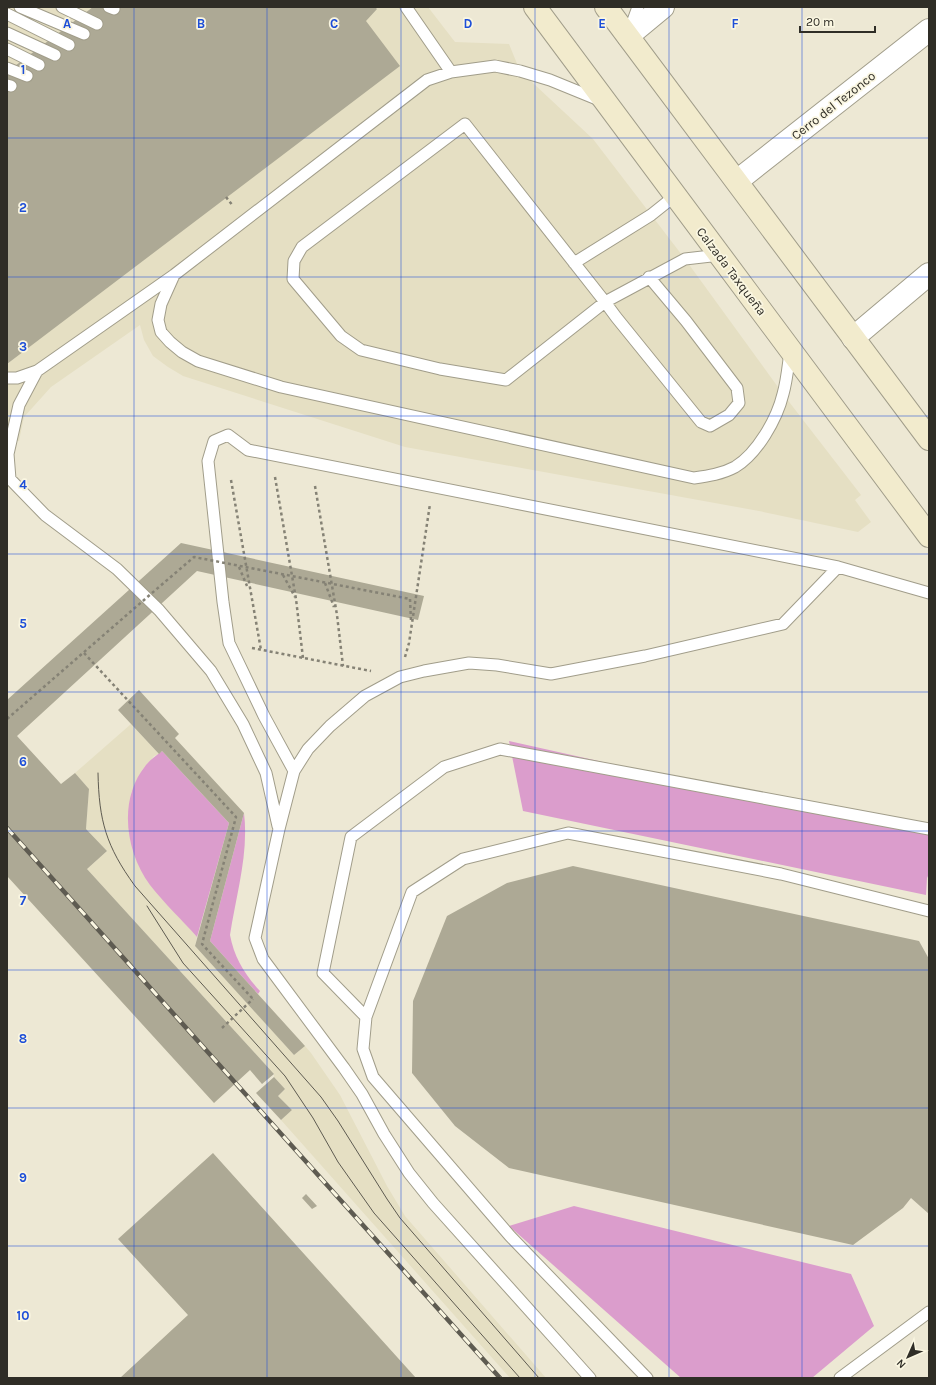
<svg xmlns="http://www.w3.org/2000/svg" width="936" height="1385" font-family="Karla,sans-serif">
	<rect width="100%" height="100%" fill="#ede8d4"/>
	<path fill="#e5dfc3" d="M7,7H428L455,42L509,44L520,71L593,139L685,259L783,394L861,495L855,500L871,522L858,532L759,511L405,447L183,376L168,367L153,356L144,340L140,325L51,387L24,417L19,441L7,440Z
		M131,724L159,754L154,756L142,770L131,793L128,817L129,834L133,852L140,868L157,892L197,937L195,946L294,1055L305,1046L311,1053L340,1095L387,1186L405,1216L546,1378H510L281,1120L292,1110L278,1096L285,1089L274,1077V1074L87,869L107,851L86,829L89,789L75,773Z"/>
	<path fill="#db9dcc" d="M509,741L929,835V874L927,878L926,895L523,811Z
		M162,751L229,823L197,937C182,920 164,903 150,885C125,851 118,799 146,765C151,759 156,756 162,751Z
		M244,813C249,854 236,895 230,935C234,957 245,975 260,991L258,994L210,941Z
		M574,1206L851,1274L874,1326L812,1378H681L509,1226Z"/>
	<path fill="#ada995" d="M93,7H375L377,9L366,21L400,66L7,364V72Z
		M181,543L424,596L418,620L197,571L17,736L61,784L75,773L89,789L86,829L107,851L87,869L274,1074L262,1084L250,1070L214,1103L7,876V700Z
		M139,690L179,734L175,738L244,813L210,941L305,1046L294,1055L195,946L229,823L162,751L159,754L118,710Z
		M573,866L919,941L929,959V1214L911,1198L903,1208L853,1245L509,1168L455,1126L412,1073L413,1001L447,916L507,883Z
		M274,1077L285,1089L278,1096L292,1110L281,1120L256,1093Z
		M213,1153L416,1378H120L188,1315L118,1239Z
		M306,1194L317,1206L312,1209L302,1198Z"/>
	<g fill="none" stroke-linecap="round" stroke-linejoin="round">
		<g stroke="#a19d8a" stroke-width="13">
			<path id="service" d="M20,7L84,34
				M62,7L97,24
				M109,7L114,9
				M406,7L451,72
				M7,14L69,45
				M630,29L638,7
				M7,33L55,55
				M7,49L39,65
				M7,68L27,76
				M7,85L11,86
				M574,263L651,215L676,195
				M174,275L161,304L158,320L161,332L170,342L182,352L198,361L281,387L694,478C708,476 722,474 735,467C757,454 777,419 783,394C787,380 788,366 790,352
				M649,277L686,321L737,388L739,403L729,415L710,426L701,422L616,317L605,302L465,124L302,247L294,261L293,279L341,336L361,350L440,369L506,380L605,302L685,259L720,255
				M37,371L19,405L8,454L10,479L45,515L117,569L159,610L211,671L243,724L266,773L278,826
				M7,378H17L37,371L174,275L427,80L451,72L495,66L520,71L550,80L599,100
				M294,771L264,716L229,643L223,602L208,461L214,441L228,435L248,450L838,567L929,593
				M366,1017L323,973L351,837L444,767L500,749L929,829
				M590,1378L433,1203L409,1173L384,1134L362,1094L344,1068L263,959L255,938L279,829L294,771L308,749L330,726L365,696L400,677L424,671L469,663L497,665L551,674L645,656L783,624L838,567
				M647,1378L510,1236L373,1077L363,1049L366,1017L412,892L463,859L568,833L781,874L929,911
				M840,1378L929,1312"/>
		</g>
		<g stroke="#a19d8a" stroke-width="24">
			<path id="minor" d="M628,36L663,7
				M737,181L929,30
				M853,338L929,274"/>
		</g>
		<g stroke="#a19d8a" stroke-width="24">
			<path id="secondary" d="M535,7L929,536
				M606,7L929,439"/>
		</g>
		<path stroke="#858275" stroke-width="2.5" stroke-dasharray="3 3" stroke-linecap="butt" d="M226,197L233,206
			M275,477L296,599L303,658
			M231,480L261,650
			M315,486L337,615L343,666
			M239,567L247,586
			M283,575L295,597
			M325,583L334,607
			M410,599L411,621
			M252,648L371,671
			M84,653L236,817L202,944L253,999
			M405,657L409,643L430,504"/>
		<use href="#service" stroke="#fff" stroke-width="11"/>
		<use href="#minor" stroke="#fff" stroke-width="22"/>
		<use href="#secondary" stroke="#f2ebcd" stroke-width="22"/>
		<path stroke="#5e5b51" stroke-width="1" d="M98,773C99,821 106,846 135,886L321,1097L338,1121L387,1199L400,1218L539,1378
			M147,906L183,963L285,1076L313,1118L338,1162L374,1213L520,1378"/>
		<g stroke="#5e5b51" stroke-width="4.5">
			<path id="rail" d="M7,828L500,1378"/>
		</g>
		<use href="#rail" stroke="#faf6e1" stroke-width="3" stroke-dasharray="9" stroke-linecap="butt"/>
		<path stroke="#858275" stroke-width="2.5" stroke-dasharray="3 3" stroke-linecap="butt" d="M7,719L152,593L194,557L410,599
			M222,1028L253,999"/>
	</g>
	<path fill="none" stroke="#1d4ed8" stroke-width="1" stroke-opacity="0.55" d="M134,7V1378M267,7V1378M401,7V1378M535,7V1378M669,7V1378M802,7V1378M7,138H929M7,277H929M7,416H929M7,554H929M7,692H929M7,831H929M7,970H929M7,1108H929M7,1246H929"/>
	<g text-anchor="middle" stroke-width="3.5" stroke-linejoin="round" paint-order="stroke">
		<g font-size="13" fill="#2f2d26" stroke="#faf6e1">
			<text transform="translate(833 105) rotate(-38)" y="5">Cerro del Tezonco</text>
			<text transform="translate(732 271) rotate(53)" y="5">Calzada Taxqueña</text>
		</g>
	</g>
	<g font-size="13" text-anchor="middle" font-weight="bold" fill="#1d4ed8" stroke="#faf6e1" stroke-width="3.5" stroke-linejoin="round" paint-order="stroke">
		<text x="67" y="28">A</text>
		<text x="201" y="28">B</text>
		<text x="334" y="28">C</text>
		<text x="468" y="28">D</text>
		<text x="602" y="28">E</text>
		<text x="735" y="28">F</text>
		<text x="23" y="74">1</text>
		<text x="23" y="212">2</text>
		<text x="23" y="351">3</text>
		<text x="23" y="489">4</text>
		<text x="23" y="628">5</text>
		<text x="23" y="766">6</text>
		<text x="23" y="905">7</text>
		<text x="23" y="1043">8</text>
		<text x="23" y="1182">9</text>
		<text x="23" y="1320">10</text>
	</g>
	<rect width="936" height="1385" fill="none" stroke="#2f2d26" stroke-width="16"/>
	<g transform="translate(908 1357) rotate(225)" stroke="#faf6e1" stroke-width="3" paint-order="stroke">
	<path d="M0-3L7 15L0 10L-7 15Z" fill="#2f2d26"/>
	<text y="-6" font-size="11" font-weight="bold" text-anchor="middle" fill="#2f2d26">N</text>
	</g>
	<path d="M800 26v6h75v-6" fill="none" stroke="#2f2d26" stroke-width="2"/>
	<text x="806" y="26" font-size="12" fill="#2f2d26" stroke="#faf6e1" stroke-width="3" paint-order="stroke">20 m</text>
</svg>
